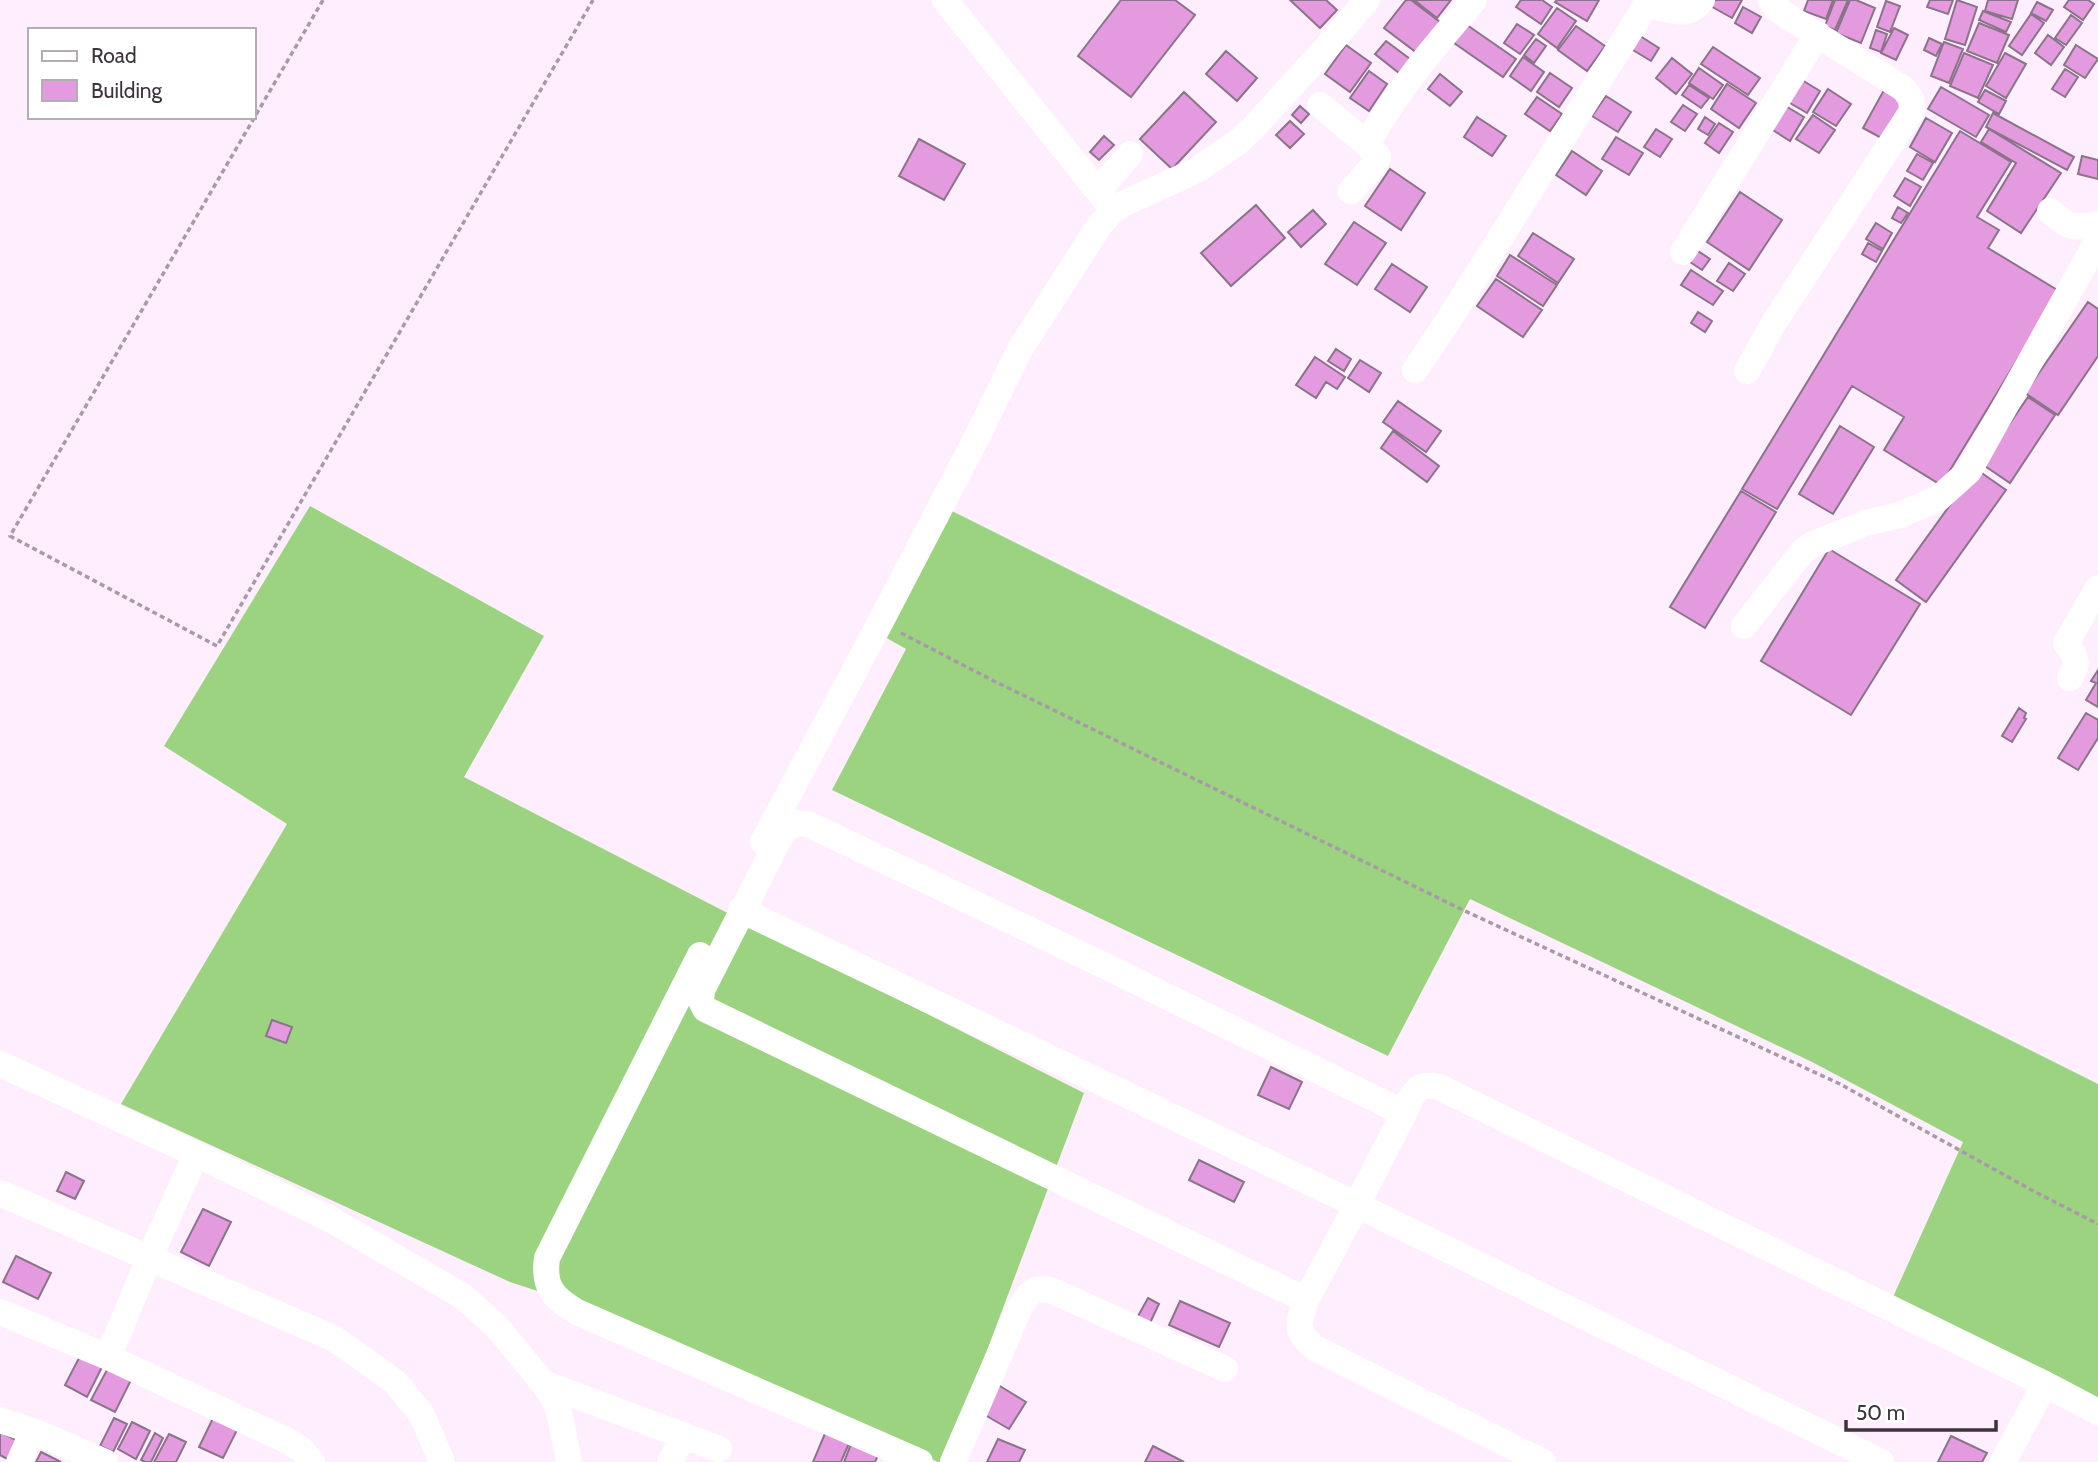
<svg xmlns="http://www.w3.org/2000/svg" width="2098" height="1462" font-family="Cabin,sans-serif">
	<rect width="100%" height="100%" fill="#ffeefd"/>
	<path fill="#9cd381" d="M310,506L544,636L464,777L745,922L1084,1093L945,1462H938L580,1305L510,1282L121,1104L287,824L164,746Z
		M950,510L2098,1084V1400L1893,1297L1963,1142L1812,1062L1470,899L1388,1056L832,790L906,649L883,636Z"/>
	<path fill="#e39adf" stroke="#8b7389" stroke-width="2" d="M1121,0H1175L1195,15L1131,97L1078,56Z
		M1290,0H1326L1337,10L1320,28Z
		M1406,0H1411L1440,22L1417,53L1384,28Z
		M1414,0H1451L1437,18Z
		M1521,0H1542L1552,7L1541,24L1516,7Z
		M1557,0H1599L1587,21L1555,2Z
		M1710,0H1742L1732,18L1707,4Z
		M1808,0H1833L1826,19L1804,11Z
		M1835,0H1848L1835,30L1825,26Z
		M1850,0H1856L1875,8L1861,43L1836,33Z
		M1930,0H1953L1948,14L1927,7Z
		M1957,0L1977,7L1965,45L1945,39Z
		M1988,0H2018L2012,19L1985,11Z
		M2069,0H2088L2094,4L2083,20L2064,7Z
		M1886,1L1900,6L1890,32L1877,27Z
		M2037,2L2053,10L2046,21L2031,13Z
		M1743,7L1761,17L1752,33L1735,23Z
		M1557,8L1576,21L1557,48L1538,34Z
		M1983,11L2011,22L2006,32L1979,20Z
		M2031,14L2044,23L2022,55L2009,46Z
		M2071,15L2082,23L2066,45L2055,38Z
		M1979,23L2009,35L1997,63L1967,51Z
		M1517,24L1534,35L1520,54L1504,43Z
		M1467,25L1516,59L1503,77L1454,43Z
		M1576,26L1605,46L1587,71L1558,50Z
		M1894,28L1908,35L1896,60L1881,53Z
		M1876,30L1887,34L1881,52L1870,48Z
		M1637,34L1659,48L1651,61L1628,47Z
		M2048,35L2064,47L2051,65L2035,53Z
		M1929,38L1942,44L1936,56L1924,50Z
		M1536,39L1546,46L1534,63L1524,55Z
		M1386,41L1410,59L1399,73L1375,54Z
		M1944,42L1963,49L1949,83L1931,76Z
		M1346,45L1371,63L1350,92L1325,74Z
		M2076,45L2098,59L2085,78L2064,65Z
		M1713,47L1760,78L1748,95L1701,64Z
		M1226,51L1257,78L1237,101L1206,74Z
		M1964,53L1993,65L1978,98L1950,86Z
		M2005,53L2026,64L2006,98L1986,86Z
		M1523,57L1544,72L1531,91L1510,76Z
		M1672,58L1692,74L1676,94L1656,78Z
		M1699,68L1723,85L1713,99L1689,83Z
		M2065,69L2078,77L2065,97L2052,89Z
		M1369,71L1387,84L1369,111L1350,98Z
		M1550,73L1572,88L1559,107L1537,92Z
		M1440,74L1462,92L1450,106L1428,89Z
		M1797,77L1820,91L1807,113L1783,99Z
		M1727,84L1756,103L1739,128L1711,109Z
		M1689,85L1709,98L1701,108L1682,95Z
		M1941,87L1989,115L1976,137L1928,109Z
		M1828,89L1851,104L1836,126L1813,112Z
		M1884,90L1904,101L1883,139L1863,128Z
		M1985,90L2006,101L1999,114L1978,102Z
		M1184,92L1216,122L1172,169L1140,139Z
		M1606,96L1631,112L1618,132L1592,116Z
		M1537,97L1562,114L1550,131L1525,114Z
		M1779,102L1804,117L1790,141L1765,125Z
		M1683,105L1697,114L1685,131L1671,122Z
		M1300,106L1309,114L1301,123L1292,115Z
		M1993,113L2074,157L2067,170L1986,127Z
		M1813,115L1835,130L1819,153L1796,139Z
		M1477,117L1506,136L1492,156L1464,137Z
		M1705,117L1715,124L1708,135L1698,129Z
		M1926,118L1952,133L1935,162L1910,147Z
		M1290,121L1304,134L1290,148L1276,135Z
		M1719,123L1733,132L1719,153L1705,143Z
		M1656,129L1672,139L1660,157L1644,147Z
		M1989,129L2061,173L2021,233L1987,211L2016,163L1981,142Z
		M1960,131L2011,162L1977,217L1999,230L1988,248L2059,291L1941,485L1884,450L1904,417L1852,386L1777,509L1742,489Z
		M1104,136L1114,145L1099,160L1090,152Z
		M1616,137L1643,153L1629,175L1602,159Z
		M919,139L965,164L944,200L899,176Z
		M1572,151L1602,171L1586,195L1556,175Z
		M1917,154L1933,163L1923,180L1907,171Z
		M2082,156L2098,160V179L2078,174Z
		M1390,169L1425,193L1401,230L1365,206Z
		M1905,178L1921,187L1910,206L1894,196Z
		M1740,192L1782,220L1749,270L1707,242Z
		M1256,205L1285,238L1231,286L1201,253Z
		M1898,207L1908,213L1901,223L1892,218Z
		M1313,210L1326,224L1301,247L1288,232Z
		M1354,222L1386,243L1357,285L1325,264Z
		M1876,223L1892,233L1883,249L1866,239Z
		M1533,233L1574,259L1558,283L1518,256Z
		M1868,243L1882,251L1876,262L1862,254Z
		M1692,247L1710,259L1702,270L1684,258Z
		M1510,255L1557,285L1543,306L1497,276Z
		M1729,263L1745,274L1733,291L1717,281Z
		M1392,264L1427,287L1410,312L1375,289Z
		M1691,270L1723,291L1713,305L1681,285Z
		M1496,279L1542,310L1523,337L1477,306Z
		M2088,302L2098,309V356L2058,415L2025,393Z
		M1698,312L1712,321L1705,332L1691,323Z
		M1336,349L1351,359L1344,371L1328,361Z
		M1315,357L1345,377L1337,389L1326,382L1316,398L1296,385Z
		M1360,360L1381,373L1369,392L1348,378Z
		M2028,397L2055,415L2010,483L1982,464Z
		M1398,401L1441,431L1426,452L1383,422Z
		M1840,426L1874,447L1833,514L1799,494Z
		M1393,431L1439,466L1427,482L1381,448Z
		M1976,469L2006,490L1926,602L1896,580Z
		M1741,491L1776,512L1705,628L1670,607Z
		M1829,549L1920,604L1851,715L1761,661Z
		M2098,670V707L2086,700L2096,683L2091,681Z
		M2019,708L2026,713L2024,718L2026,719L2012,742L2002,736Z
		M2086,713L2098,720V738L2078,770L2058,758Z
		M272,1020L292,1027L286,1043L266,1036Z
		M1271,1067L1302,1082L1289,1109L1258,1095Z
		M1199,1160L1244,1182L1234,1202L1189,1180Z
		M66,1172L84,1181L75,1199L57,1191Z
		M203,1209L231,1222L209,1266L181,1252Z
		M16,1256L51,1273L38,1299L3,1282Z
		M1148,1298L1159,1304L1149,1325L1137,1318Z
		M1180,1301L1230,1323L1219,1347L1169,1325Z
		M80,1356L102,1367L87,1397L65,1385Z
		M108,1368L131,1380L115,1412L91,1400Z
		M995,1383L1026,1402L1009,1429L978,1411Z
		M215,1414L239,1426L223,1458L199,1447Z
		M114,1418L127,1424L113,1452L100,1446Z
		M132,1422L150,1431L136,1459L118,1449Z
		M826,1431L850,1441L841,1462H813Z
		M0,1432L20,1442L11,1461L0,1455Z
		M155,1433L163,1438L151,1462H145L141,1460Z
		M169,1434L186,1442L176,1462H154Z
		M1951,1436L1987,1453L1982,1462H1938Z
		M853,1439L880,1451L875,1462H844Z
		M998,1439L1025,1450L1019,1462H987Z
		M1153,1446L1184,1462H1145Z
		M41,1452L61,1462H36Z"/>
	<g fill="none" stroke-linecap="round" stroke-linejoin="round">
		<path stroke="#a89aa6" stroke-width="3.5" stroke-dasharray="5 3.5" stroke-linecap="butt" d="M323,0L10,536L217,646L593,0
			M901,633L994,681L1465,911L1840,1084L2037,1193L2098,1224"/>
		<path stroke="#fff" stroke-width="26" d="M945,0L1113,210
			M1320,105L1367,144L1378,157L1375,164L1351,191
			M1367,144C1396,91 1435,46 1474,0
			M1098,191L1130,154
			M2050,211C2067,227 2074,229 2098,224
			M1683,252L1818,34
			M1415,370L1450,318L1645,7C1667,4 1685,23 1702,0
			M1747,371L1775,321L1912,111L1911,99L1904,89L1787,16L1776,8L1771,0
			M1744,626L1803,551L1813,544L1866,523L1900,515L1939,498L1969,471L2098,240
			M2070,678C2080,662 2076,658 2066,643L2098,588
			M763,842L880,623L978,435L1019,351L1099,226L1113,210L1123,204L1197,170L1238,142L1253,128L1327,47L1367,0
			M741,910L1357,1205L1881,1462
			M700,955L547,1258C543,1287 553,1298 577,1312L920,1462
			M0,1064L196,1154L330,1219L464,1297L498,1328L543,1383L555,1400L560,1416L569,1462
			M0,1193L335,1339L395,1382L422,1415L442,1462
			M1306,1300L1357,1205L1404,1113
			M0,1312L108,1357L288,1441L302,1450L312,1462
			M108,1357L149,1259L196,1154
			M543,1383L719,1449
			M0,1420L33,1431L105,1462
			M19,1462L33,1431
			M670,1462L684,1435
			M953,1462L1020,1307C1029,1292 1035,1286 1053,1291L1225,1369
			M1543,1462L1315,1348C1293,1331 1299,1323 1306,1300L705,1009L701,1001L702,990L782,833L794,823L808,824L1099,963L1404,1113C1412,1095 1416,1081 1439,1087L2045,1384L2098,1412
			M2003,1462L2045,1384"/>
	</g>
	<rect x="28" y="28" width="228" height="91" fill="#ffffff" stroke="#b2aeb1" stroke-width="2"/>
	<rect x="42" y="51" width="35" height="10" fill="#ffffff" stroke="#b2aeb1" stroke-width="2"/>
	<text x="91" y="63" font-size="21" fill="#3e343d">Road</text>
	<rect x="42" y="80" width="35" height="21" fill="#e39adf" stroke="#b2aeb1" stroke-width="2"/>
	<text x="91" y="98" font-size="21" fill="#3e343d">Building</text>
	<path d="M1846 1420v10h150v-10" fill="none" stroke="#3e343d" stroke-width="3.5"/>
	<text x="1856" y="1420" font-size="21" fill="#3e343d" stroke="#ffffff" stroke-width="5" paint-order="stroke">50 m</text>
</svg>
